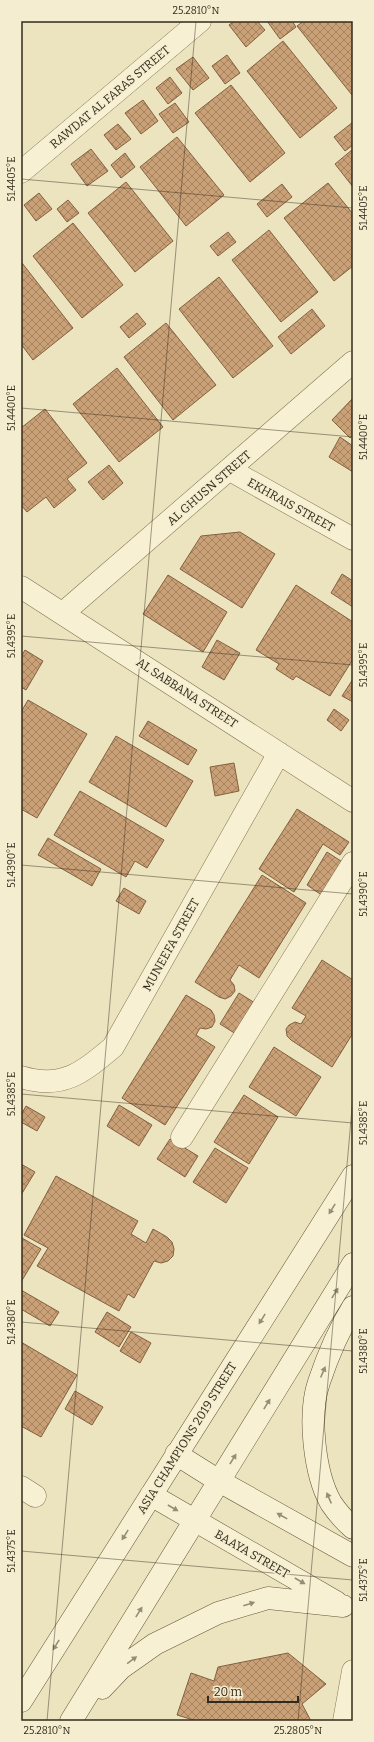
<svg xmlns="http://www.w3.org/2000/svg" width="374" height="1742" font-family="Bitter,serif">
	<defs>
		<pattern id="building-cross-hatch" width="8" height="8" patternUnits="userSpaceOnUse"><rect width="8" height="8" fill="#caa076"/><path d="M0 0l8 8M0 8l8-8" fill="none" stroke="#a58360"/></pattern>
	</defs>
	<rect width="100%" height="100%" fill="#ece3bf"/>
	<path fill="url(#building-cross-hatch)" stroke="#83603f" d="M234,21H257L265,30L246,47L229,25Z
		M267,21H292L296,27L280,39Z
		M304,21H353V94L352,95L297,26Z
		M283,41L337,108L300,138L247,71Z
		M227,55L240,73L225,84L212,66Z
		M193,57L209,78L193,90L176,69Z
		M170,77L182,93L168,104L156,88Z
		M231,85L285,153L250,182L195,113Z
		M143,100L158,121L141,134L125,113Z
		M175,103L189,122L173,133L159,114Z
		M353,122V145L345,151L334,137Z
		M118,124L131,139L116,150L104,135Z
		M177,137L224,195L186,226L140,167Z
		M91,149L108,171L87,186L71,164Z
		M353,149V187L335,164Z
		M125,153L135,167L121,178L111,165Z
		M126,182L173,241L135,272L88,213Z
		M328,183L353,214V266L334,281L284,218Z
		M282,184L292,197L267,217L257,204Z
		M39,193L52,209L36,221L24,205Z
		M68,200L79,213L67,222L57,209Z
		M73,223L123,285L82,318L33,256Z
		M269,230L318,292L281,322L232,260Z
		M228,232L236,242L218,256L210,246Z
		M22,263L73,328L33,360L21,344Z
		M219,277L273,346L233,378L179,309Z
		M312,309L325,326L291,354L278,337Z
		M137,313L146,324L129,338L120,327Z
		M166,323L216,385L173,420L124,357Z
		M117,368L163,427L119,462L73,404Z
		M353,398V435L350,438L332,420Z
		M45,409L87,463L67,479L76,490L54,508L46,497L27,512L21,505V428Z
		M340,437L353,446V472L329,457Z
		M109,465L123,483L103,500L88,482Z
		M240,532L275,554L242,608L180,569L201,536Z
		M342,574L353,581V607L331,593Z
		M168,575L227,612L203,652L143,614Z
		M296,585L353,622V659L330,696L296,676L293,680L276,669L279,664L256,650Z
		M217,640L240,653L224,680L202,667Z
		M25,650L43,661L26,690L21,687V657Z
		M353,679V702L342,696Z
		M28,700L87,734L37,818L21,809V712Z
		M334,709L349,720L341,731L327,720Z
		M148,721L197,750L188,765L139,736Z
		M116,736L193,781L166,827L89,782Z
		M234,763L239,791L215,796L210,767Z
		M80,791L164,840L147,868L135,861L126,877L54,835Z
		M297,809L349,842L340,855L323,844L294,892L259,869Z
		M48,838L101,869L92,886L38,855Z
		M327,852L344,863L323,896L307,885Z
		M262,875L306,903L259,978L239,965L230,980L234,985L235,991L231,996L225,999L219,997L195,982Z
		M124,888L146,901L139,914L116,901Z
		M322,960L353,980V1033L332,1067L291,1040L287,1036L286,1029L289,1025L295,1022L301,1024L306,1016L292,1008Z
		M239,993L255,1003L236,1034L220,1024Z
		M186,995L211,1010L214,1015L215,1021L212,1027L206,1029L200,1028L196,1035L215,1047L165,1125L122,1098Z
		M274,1047L321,1077L296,1116L249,1087Z
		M244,1095L278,1117L249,1164L214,1142Z
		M119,1105L152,1125L139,1146L107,1126Z
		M26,1106L45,1117L37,1131L21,1122V1115Z
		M170,1139L198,1156L185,1177L157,1159Z
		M215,1148L248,1168L226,1203L193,1182Z
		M21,1164L35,1172L21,1195Z
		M56,1176L138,1221L131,1234L146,1243L153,1229L167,1237L172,1242L174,1249L173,1256L168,1261L161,1263L154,1261L134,1298L128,1294L119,1311L37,1266L48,1248L24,1235Z
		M22,1238L41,1249L21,1282V1239Z
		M21,1290L59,1312L50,1326L21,1309Z
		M107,1312L131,1327L119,1347L95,1332Z
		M131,1332L151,1343L140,1363L120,1351Z
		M21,1342L77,1375L41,1437L21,1426Z
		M75,1391L103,1407L92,1425L65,1409Z
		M288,1653L326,1684L302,1704L311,1721H197L177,1715L191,1673L214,1681L218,1667Z"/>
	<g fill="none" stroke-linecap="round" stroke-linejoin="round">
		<g stroke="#857458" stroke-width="23">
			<path id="minor" d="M21,172L200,21
				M230,470L353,539
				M21,587L353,801
				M63,613L353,362
				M21,1077C63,1090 83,1072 113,1047L279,753
				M182,1137L353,863
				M21,1487L35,1496
				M344,1721L353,1671"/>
		</g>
		<g stroke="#66553b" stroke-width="23">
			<path id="secondary" d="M353,1307C340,1328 327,1358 319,1382C308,1414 314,1473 331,1503C337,1512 345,1521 353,1528
				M176,1454L219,1481L353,1556
				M151,1495L336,1602
				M102,1688L121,1668L155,1644L218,1613L268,1598L343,1606
				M21,1701L353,1176
				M71,1721L353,1264"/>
		</g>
		<use href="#minor" stroke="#f8f0d2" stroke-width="22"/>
		<use href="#secondary" stroke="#f8f0d2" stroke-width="22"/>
	</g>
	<defs><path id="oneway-solid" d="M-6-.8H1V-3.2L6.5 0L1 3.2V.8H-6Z"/></defs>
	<g fill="#968d77">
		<use href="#oneway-solid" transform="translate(332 1209) rotate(122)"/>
		<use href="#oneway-solid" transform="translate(335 1293) rotate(-58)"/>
		<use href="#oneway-solid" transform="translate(262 1319) rotate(122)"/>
		<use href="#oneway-solid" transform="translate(323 1372) rotate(-67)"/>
		<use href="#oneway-solid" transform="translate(267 1404) rotate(-58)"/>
		<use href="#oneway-solid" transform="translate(233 1459) rotate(-58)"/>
		<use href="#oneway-solid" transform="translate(329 1498) rotate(-113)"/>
		<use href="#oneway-solid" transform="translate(173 1508) rotate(30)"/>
		<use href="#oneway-solid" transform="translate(282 1516) rotate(-151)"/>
		<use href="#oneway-solid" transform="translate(125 1535) rotate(122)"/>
		<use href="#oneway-solid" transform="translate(300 1581) rotate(30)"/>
		<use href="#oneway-solid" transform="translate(249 1604) rotate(-18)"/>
		<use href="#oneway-solid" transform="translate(139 1612) rotate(-58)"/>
		<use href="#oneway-solid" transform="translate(56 1645) rotate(122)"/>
		<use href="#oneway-solid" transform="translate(132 1660) rotate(-36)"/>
	</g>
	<path fill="none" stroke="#342a1c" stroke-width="1" stroke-opacity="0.45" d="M21,179L353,208M21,408L353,437M21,636L353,665M21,865L353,894M21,1094L353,1123M21,1322L353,1351M21,1551L353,1580M47,1721L196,21M298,1721L353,1097"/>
	<g text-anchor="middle" stroke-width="3" stroke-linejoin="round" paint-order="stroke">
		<g font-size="12" fill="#342a1c" stroke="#f4edcf">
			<text transform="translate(110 97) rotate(-40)" y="4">RAWDAT AL FARAS STREET</text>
			<text transform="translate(209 488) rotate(-41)" y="4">AL GHUSN STREET</text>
			<text transform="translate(291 505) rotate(29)" y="4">EKHRAIS STREET</text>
			<text transform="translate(187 693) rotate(33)" y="4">AL SABBANA STREET</text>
			<text transform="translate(171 945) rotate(-61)" y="4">MUNEEFA STREET</text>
			<text transform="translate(187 1438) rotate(-58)" y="4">ASIA CHAMPIONS 2019 STREET</text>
			<text transform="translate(252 1554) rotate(30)" y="4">BAAYA STREET</text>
		</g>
	</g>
	<rect width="374" height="1742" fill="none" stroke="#f4edcf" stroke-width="44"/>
	<path d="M208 1696v6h90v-6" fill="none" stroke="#342a1c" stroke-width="2"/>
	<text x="214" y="1696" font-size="12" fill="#342a1c" stroke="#f4edcf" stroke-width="3" paint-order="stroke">20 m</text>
	<rect x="22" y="22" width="330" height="1698" fill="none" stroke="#342a1c" stroke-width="1.5"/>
	<g font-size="10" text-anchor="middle" fill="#342a1c">
		<text x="196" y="14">25.2810°N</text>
		<text transform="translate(11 179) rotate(-90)" y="4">51.4405°E</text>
		<text transform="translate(363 208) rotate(-90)" y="4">51.4405°E</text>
		<text transform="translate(11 408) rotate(-90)" y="4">51.4400°E</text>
		<text transform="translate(363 437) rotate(-90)" y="4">51.4400°E</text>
		<text transform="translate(11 636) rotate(-90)" y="4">51.4395°E</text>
		<text transform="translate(363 665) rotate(-90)" y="4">51.4395°E</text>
		<text transform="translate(11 865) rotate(-90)" y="4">51.4390°E</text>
		<text transform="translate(363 894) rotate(-90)" y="4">51.4390°E</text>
		<text transform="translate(11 1094) rotate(-90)" y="4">51.4385°E</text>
		<text transform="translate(363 1123) rotate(-90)" y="4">51.4385°E</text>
		<text transform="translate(11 1322) rotate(-90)" y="4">51.4380°E</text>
		<text transform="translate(363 1351) rotate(-90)" y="4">51.4380°E</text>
		<text transform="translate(11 1551) rotate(-90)" y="4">51.4375°E</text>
		<text transform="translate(363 1580) rotate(-90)" y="4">51.4375°E</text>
		<text x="47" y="1734">25.2810°N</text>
		<text x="298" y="1734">25.2805°N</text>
	</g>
</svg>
